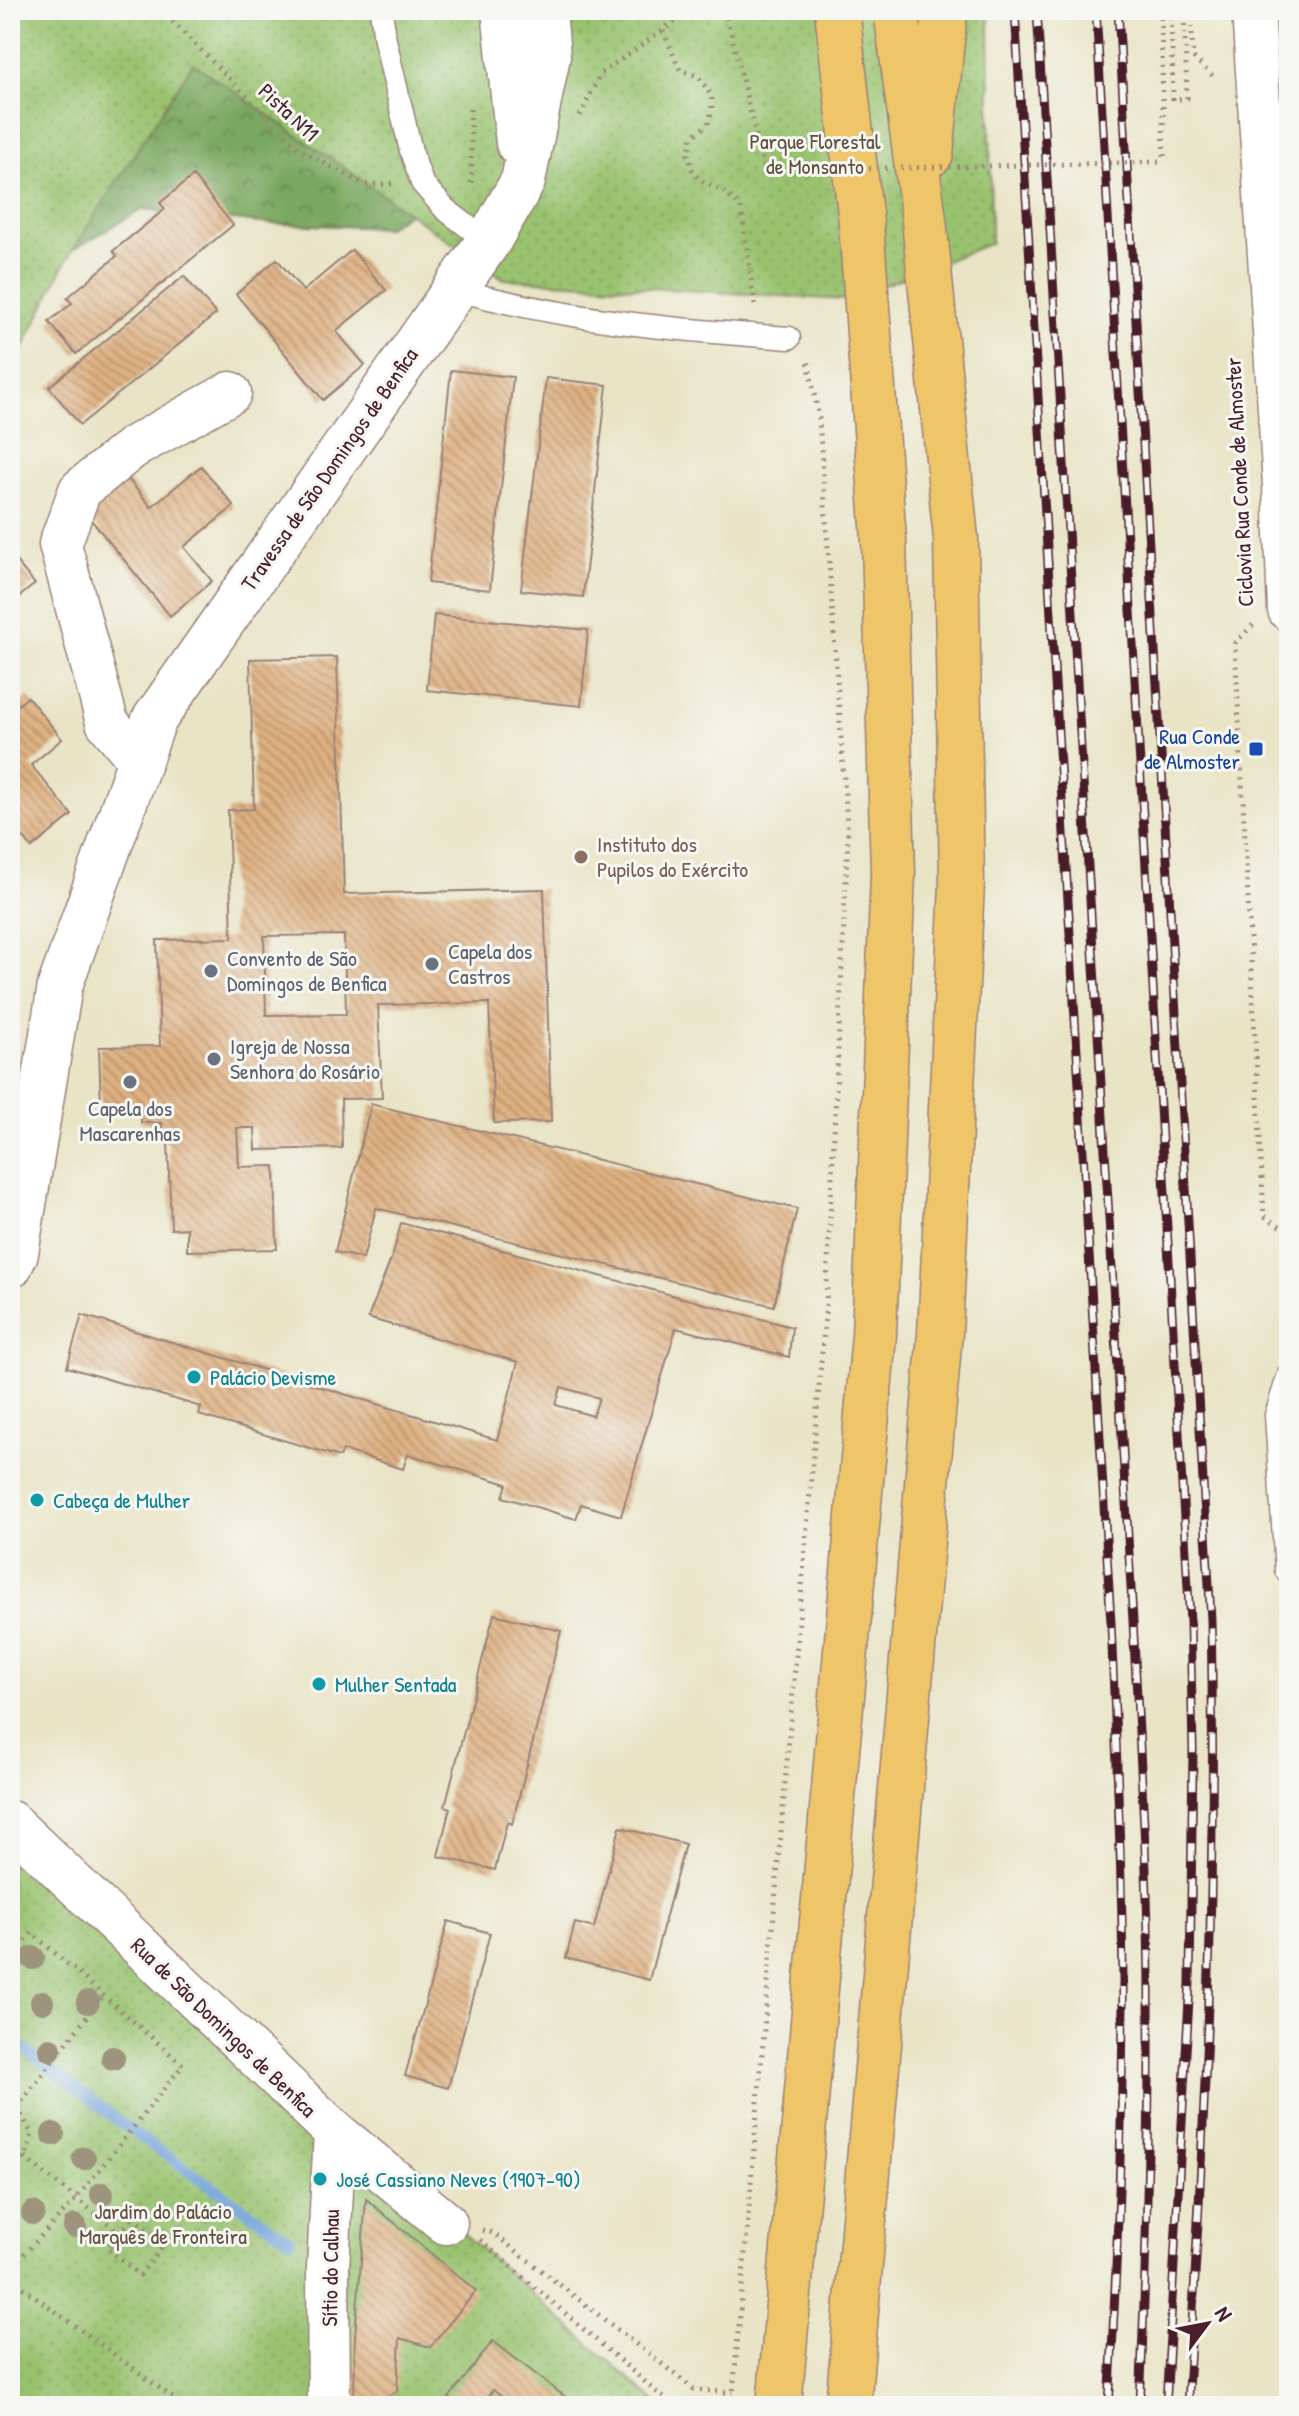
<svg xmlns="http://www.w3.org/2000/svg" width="1299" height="2416" font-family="'Patrick Hand',sans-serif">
	<defs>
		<pattern id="forest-crowns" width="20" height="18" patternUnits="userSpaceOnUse" patternTransform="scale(2)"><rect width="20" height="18" fill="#7aa861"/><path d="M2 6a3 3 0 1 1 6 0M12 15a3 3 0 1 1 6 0" fill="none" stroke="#668850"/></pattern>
		<pattern id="park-dots" width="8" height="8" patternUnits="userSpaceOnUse" patternTransform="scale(2)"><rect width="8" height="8" fill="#98c26e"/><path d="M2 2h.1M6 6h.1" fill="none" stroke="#84a65f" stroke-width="1.8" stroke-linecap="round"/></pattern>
		<pattern id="building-back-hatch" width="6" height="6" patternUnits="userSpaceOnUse" patternTransform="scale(2)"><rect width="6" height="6" fill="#deb181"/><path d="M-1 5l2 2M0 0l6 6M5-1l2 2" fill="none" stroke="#b68f6a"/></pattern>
	</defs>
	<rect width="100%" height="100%" fill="#f6f6f2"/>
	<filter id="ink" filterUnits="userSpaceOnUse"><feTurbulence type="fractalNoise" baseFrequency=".0125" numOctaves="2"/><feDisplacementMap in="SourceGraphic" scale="16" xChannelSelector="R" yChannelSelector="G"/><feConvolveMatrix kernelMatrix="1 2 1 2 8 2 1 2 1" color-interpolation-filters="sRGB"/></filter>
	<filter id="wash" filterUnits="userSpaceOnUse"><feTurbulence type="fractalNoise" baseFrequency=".006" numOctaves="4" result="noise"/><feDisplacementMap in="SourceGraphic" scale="32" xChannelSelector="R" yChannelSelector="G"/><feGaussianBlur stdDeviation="1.8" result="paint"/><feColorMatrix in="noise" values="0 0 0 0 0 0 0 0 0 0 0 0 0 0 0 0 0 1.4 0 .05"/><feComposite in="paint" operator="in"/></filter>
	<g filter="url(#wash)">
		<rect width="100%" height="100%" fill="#e9e4c6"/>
		<path fill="url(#forest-crowns)" stroke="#626446" stroke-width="2" d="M10,10H451L453,183L386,228L260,223L143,209L10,286Z"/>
		<path fill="url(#park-dots)" stroke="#71704c" stroke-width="2" d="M10,10H989L991,243L846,300L504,279L193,63L67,259L10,375Z
			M10,1818L374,2155L660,2406H10Z"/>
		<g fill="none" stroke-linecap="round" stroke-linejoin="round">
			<path stroke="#6ea0d9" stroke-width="11" d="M10,2038L141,2138L290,2240"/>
		</g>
		<g id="blocks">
			<path fill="url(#building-back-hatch)" fill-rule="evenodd" d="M193,176L233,225L76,354L49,322L72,303L67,298L117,256L113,251L165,209L160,203Z
				M352,250L386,290L336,331L365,365L323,400L236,294L277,259L303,291Z
				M184,276L216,314L80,425L49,387Z
				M451,370L513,377L490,590L428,583Z
				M546,378L607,385L583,597L521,590Z
				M201,466L234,506L184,547L212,581L170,616L83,510L125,475L151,507Z
				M10,554L35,584L10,604Z
				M434,615L588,630L581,706L427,690Z
				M337,657L344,894L544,889L551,1122L494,1123L489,1003L378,1005L382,1098L341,1099L342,1148L256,1150L255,1128H237L239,1167L275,1166L277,1249L187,1251V1228L171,1229L168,1141H163L162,1123H141V1108L101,1109L99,1047L160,1046L157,940L232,938L228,810L254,809L250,659ZM344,935L346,1014L266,1015L264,936Z
				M28,697L62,739L31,765L72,815L32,848L10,821V712Z
				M371,1104L797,1209L774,1306L376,1208L363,1259L335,1252Z
				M401,1223L792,1327L789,1357L676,1328L621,1516L581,1504L576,1519L503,1497L507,1484L408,1454L403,1469L343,1450L340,1457L199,1415L201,1407L67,1367L82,1315L497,1440L518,1362L368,1318L393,1254ZM561,1387L599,1398L593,1416L556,1405Z
				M494,1614L561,1631L512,1824L507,1822L495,1870L438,1856L450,1808L445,1806Z
				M620,1827L685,1844L649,1980L566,1958L575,1923L594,1928Z
				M448,1921L490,1933L448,2088L405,2076Z
				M366,2199L476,2291L430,2347L400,2338L397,2391L378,2402L379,2406H354L355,2336Z
				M493,2341L569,2400L564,2406H514L493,2390L480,2406H459L449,2398Z"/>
		</g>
	</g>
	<g filter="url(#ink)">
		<use href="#blocks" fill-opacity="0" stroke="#9a8278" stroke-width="2"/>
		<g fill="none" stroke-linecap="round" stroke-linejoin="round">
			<g stroke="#9a8278" stroke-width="25">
				<path id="service" d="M381,10L385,40L411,151L422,183L445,209L488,242
					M455,289C563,320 676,330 789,338
					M1289,1374L1276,1415L1286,1570L1289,1574"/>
			</g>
			<g stroke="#9a8278" stroke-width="45">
				<path id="minor" d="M1253,10L1284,485L1289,610
					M138,759L107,722L60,544L80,490L132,448L230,393
					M10,1822L335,2132L446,2223
					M329,2406L328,2268L335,2132"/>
			</g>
			<g stroke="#9a8278" stroke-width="47">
				<path id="tertiary" d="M504,10L518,143
					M10,1266L16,1253L60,986L154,720L488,242L523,181L548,56L544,10"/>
			</g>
			<g stroke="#9a8278" stroke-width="47">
				<path id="trunk" d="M931,154L945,10
					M779,2406L874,1335L893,874L884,540L861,223L837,10
					M848,2406L940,1333L962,884L956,539L924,220L896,10"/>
			</g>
			<path stroke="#9a8278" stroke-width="5" stroke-dasharray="2 6" stroke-linecap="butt" d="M161,10L299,149L365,185L393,184
				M725,10L765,171
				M1161,10L1164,162
				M1171,10L1173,100L1187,98L1184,10
				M1191,10L1193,57L1216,79
				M666,26L676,10
				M663,31L680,70L698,76L712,96V110L708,124L692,137L688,155L692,169L700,180L722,191L741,207L755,305
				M470,109L472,183
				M580,116L600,74L692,10
				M1253,625L1235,643L1264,1216L1289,1232
				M10,1959L32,1933L183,2065L76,2199L10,2269
				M10,2105L17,2107L32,2134L25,2158L10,2167
				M17,2107L103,1996
				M25,2158L120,2233
				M133,2217L165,2244L140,2275L107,2248Z
				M482,2230L493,2233L694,2389L733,2393
				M480,2240L673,2406
				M10,2278L184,2406
				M732,2406L826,1304L848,837L819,418L808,361"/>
			<use href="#service" stroke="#fff" stroke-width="22"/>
			<use href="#minor" stroke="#fff" stroke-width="42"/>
			<use href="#tertiary" stroke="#fff" stroke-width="44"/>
			<use href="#trunk" stroke="#eec569" stroke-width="44"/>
			<g stroke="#4a1f2b" stroke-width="9">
				<path id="rail" d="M1015,10L1111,1623C1116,1743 1122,1862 1123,1981C1123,2123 1117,2265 1109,2406
					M1037,10L1133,1621C1139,1742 1148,1864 1149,1986C1150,2126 1146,2266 1140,2406
					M1096,10L1190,1622L1193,1749L1190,1982L1166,2406
					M1118,10L1211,1620C1217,1885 1204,2142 1187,2406"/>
			</g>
			<use href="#rail" stroke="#f6f6f2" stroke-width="6" stroke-dasharray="18" stroke-linecap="butt"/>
			<path stroke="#9a8278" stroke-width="5" stroke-dasharray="2 6" stroke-linecap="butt" d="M765,171L1164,162"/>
		</g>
		<g fill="#9e937c">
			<circle cx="33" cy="1958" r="12"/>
			<circle cx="42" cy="2002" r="12"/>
			<circle cx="88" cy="2002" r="12"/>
			<circle cx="50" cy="2049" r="12"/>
			<circle cx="113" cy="2058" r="12"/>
			<circle cx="53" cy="2134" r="12"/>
			<circle cx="84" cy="2158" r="12"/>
			<circle cx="102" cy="2194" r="12"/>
			<circle cx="33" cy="2213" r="12"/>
			<circle cx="75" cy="2226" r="12"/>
		</g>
	</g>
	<rect fill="#1a4fb4" stroke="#f6f6f2" stroke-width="3" x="1248" y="741" width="16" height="16" rx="4"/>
	<circle fill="#8d6e63" stroke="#f6f6f2" stroke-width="3" cx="581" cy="857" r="8"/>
	<g fill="#6b7280" stroke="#f6f6f2" stroke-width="3">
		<circle cx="432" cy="964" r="8"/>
		<circle cx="211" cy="971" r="8"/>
		<circle cx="214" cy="1059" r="8"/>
		<circle cx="130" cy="1082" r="8"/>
	</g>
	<g fill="#0f9aa8" stroke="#f6f6f2" stroke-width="3">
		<circle cx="194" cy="1377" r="8"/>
		<circle cx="37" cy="1500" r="8"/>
		<circle cx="319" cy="1684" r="8"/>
		<circle cx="320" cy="2179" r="8"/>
	</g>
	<g text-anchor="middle" stroke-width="6" stroke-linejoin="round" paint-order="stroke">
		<g font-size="22" fill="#4a1f2b" stroke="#f6f6f2">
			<text transform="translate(289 112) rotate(43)" y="8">Pista N11</text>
			<text transform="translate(329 469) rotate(-55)" y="8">Travessa de São Domingos de Benfica</text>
			<text transform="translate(1239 482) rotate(-93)" y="8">Ciclovia Rua Conde de Almoster</text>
			<text transform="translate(224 2027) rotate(44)" y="8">Rua de São Domingos de Benfica</text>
			<text transform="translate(330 2268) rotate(-89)" y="8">Sítio do Calhau</text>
		</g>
		<g font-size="22" fill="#61503f" stroke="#f6f6f2">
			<text x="815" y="149">Parque Florestal<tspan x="815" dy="25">de Monsanto</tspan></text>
			<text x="163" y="2219">Jardim do Palácio<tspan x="163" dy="25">Marquês de Fronteira</tspan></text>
		</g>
		<g font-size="22" fill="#164399" stroke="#f6f6f2" text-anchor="end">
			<text x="1240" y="744">Rua Conde<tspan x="1240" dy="25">de Almoster</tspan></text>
		</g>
		<g font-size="22" fill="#785e54" stroke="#f6f6f2" text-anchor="start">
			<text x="597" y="852">Instituto dos<tspan x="597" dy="25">Pupilos do Exército</tspan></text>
		</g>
		<g font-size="22" fill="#5b616d" stroke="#f6f6f2" text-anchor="start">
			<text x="448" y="959">Capela dos<tspan x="448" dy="25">Castros</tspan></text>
			<text x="227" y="966">Convento de São<tspan x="227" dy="25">Domingos de Benfica</tspan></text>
			<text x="230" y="1054">Igreja de Nossa<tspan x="230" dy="25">Senhora do Rosário</tspan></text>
			<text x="130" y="1116" text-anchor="middle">Capela dos<tspan x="130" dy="25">Mascarenhas</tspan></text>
		</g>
		<g font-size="22" fill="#0d838f" stroke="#f6f6f2" text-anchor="start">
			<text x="210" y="1385">Palácio Devisme</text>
			<text x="53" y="1508">Cabeça de Mulher</text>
			<text x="335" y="1692">Mulher Sentada</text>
			<text x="336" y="2187">José Cassiano Neves (1907-90)</text>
		</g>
	</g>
	<rect width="1299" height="2416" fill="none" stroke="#f6f6f2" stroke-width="40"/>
	<g transform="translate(1207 2324) rotate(58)" stroke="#f6f6f2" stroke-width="6" paint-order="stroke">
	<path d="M0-6L14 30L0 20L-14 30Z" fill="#4a1f2b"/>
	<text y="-12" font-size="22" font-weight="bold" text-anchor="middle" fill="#4a1f2b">N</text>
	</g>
</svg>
